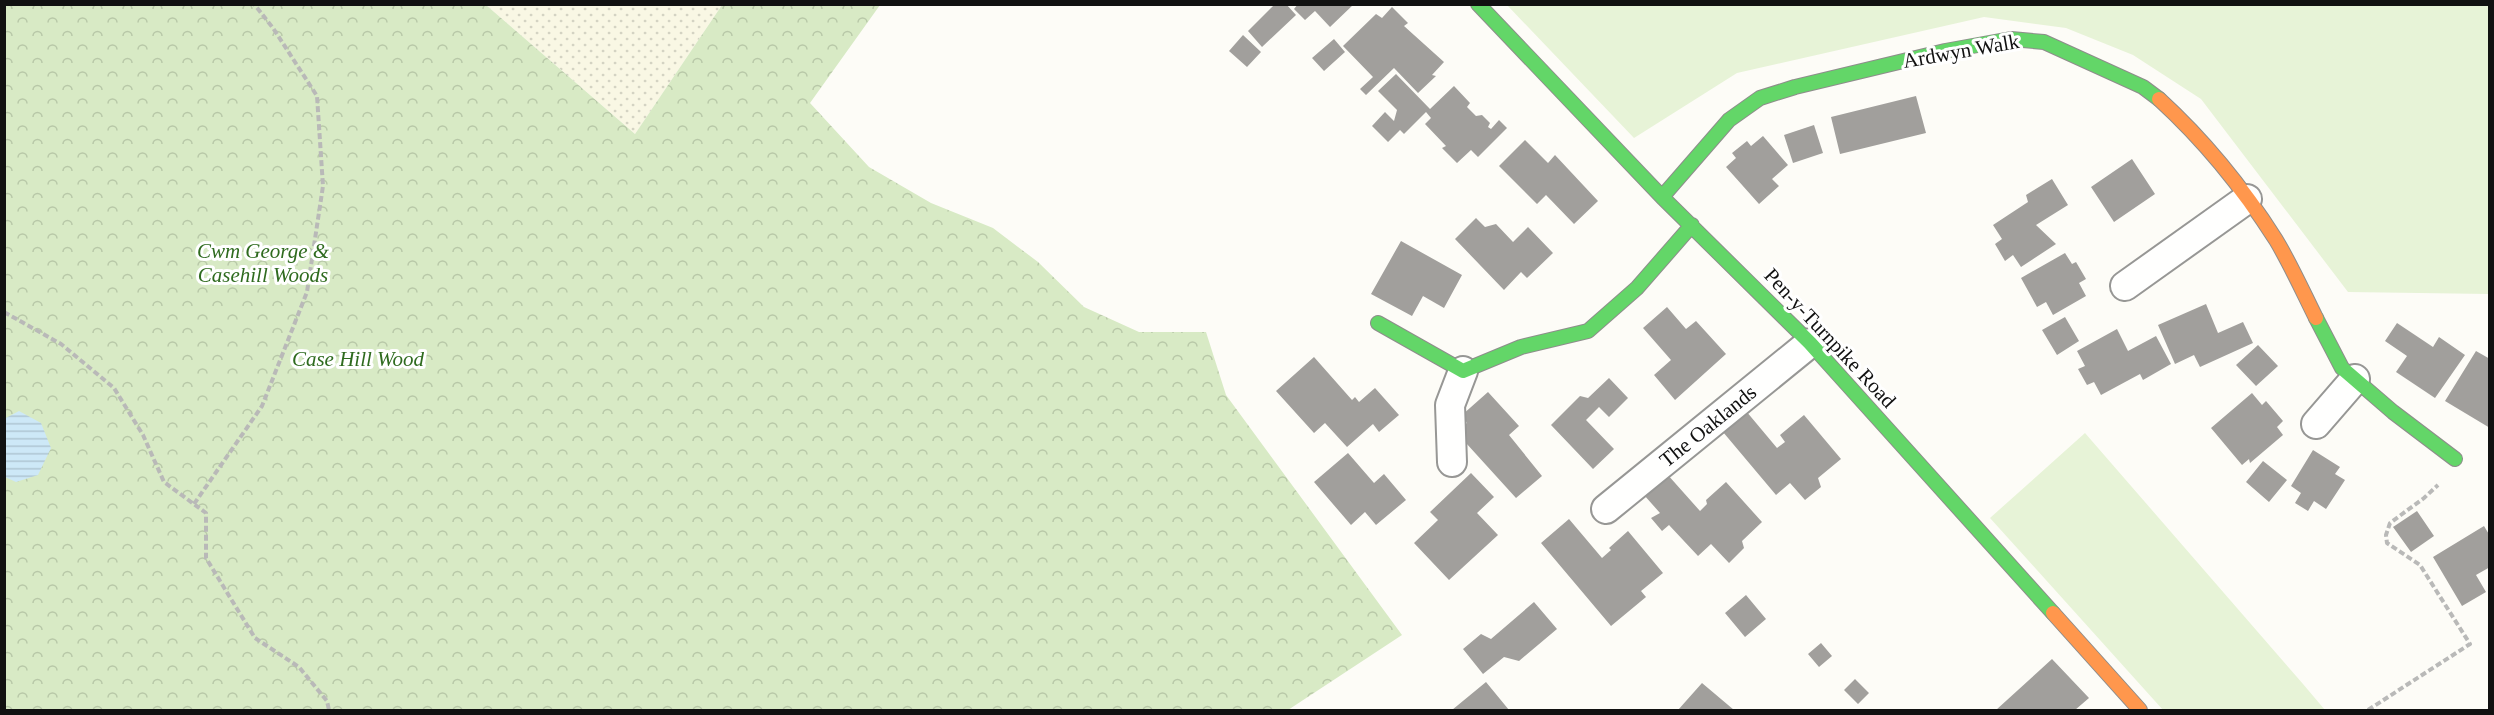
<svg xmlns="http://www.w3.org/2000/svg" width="2494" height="715" font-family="'Times New Roman',serif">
	<defs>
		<pattern id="farmland-dots" width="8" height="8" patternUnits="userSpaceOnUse" patternTransform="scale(1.5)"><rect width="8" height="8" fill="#f9f7e4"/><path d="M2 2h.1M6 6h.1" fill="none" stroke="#d4d3c3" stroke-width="1.8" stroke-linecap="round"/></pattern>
		<pattern id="forest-crowns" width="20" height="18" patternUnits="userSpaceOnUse" patternTransform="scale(1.5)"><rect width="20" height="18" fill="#d8eac5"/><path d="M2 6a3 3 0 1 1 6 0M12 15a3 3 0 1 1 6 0" fill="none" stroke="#b8c8a8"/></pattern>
		<pattern id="water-rules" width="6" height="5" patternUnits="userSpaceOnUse" patternTransform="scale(1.5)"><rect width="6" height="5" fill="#cde8f7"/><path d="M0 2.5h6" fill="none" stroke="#afc6d3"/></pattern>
	</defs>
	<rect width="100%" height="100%" fill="#fdfcf7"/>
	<path fill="url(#farmland-dots)" d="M486,5H722L635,134Z"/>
	<path fill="#e7f3d7" d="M1507,5H2489V294L2348,292L2201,99L2133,55L2066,28L1984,17L1737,73L1634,138Z
		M2085,433L2303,684L2325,710H2163L1990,518Z"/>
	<path fill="url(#forest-crowns)" d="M4,5H486L635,134L722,5H880L810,103L869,167L931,203L993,228L1038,262L1084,307L1139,332H1206L1226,395L1402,635L1288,710H5Z"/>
	<path fill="url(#water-rules)" d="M19,411L41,423L51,448L38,475L16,482L5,477L4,419Z"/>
	<path fill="#a19f9c" d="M1275,4H1286L1296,15L1262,47L1248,31Z
		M1298,4H1354L1330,27L1315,11L1305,20L1294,9Z
		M1392,7L1408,23L1404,26L1444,62L1432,75L1436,76L1418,93L1394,68L1366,95L1360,89L1373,77L1343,46L1376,14L1382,18Z
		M1243,35L1261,52L1247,67L1229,51Z
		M1334,39L1345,52L1324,71L1312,58Z
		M1396,74L1430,109L1454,86L1470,103L1467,107L1476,116L1482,115L1490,123L1488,127L1491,129L1499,120L1507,128L1478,157L1471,150L1457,163L1442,148L1446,146L1425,124L1431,118L1426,112L1404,134L1400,130L1388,142L1372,126L1385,112L1394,121L1397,110L1378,91Z
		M1916,96L1926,133L1840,154L1831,117Z
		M1814,125L1823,153L1793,163L1784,135Z
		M1763,136L1788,165L1772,179L1779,186L1759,204L1726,167L1736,158L1732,153L1747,141L1751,146Z
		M1525,140L1548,163L1555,155L1598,201L1574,224L1546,195L1537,204L1499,166Z
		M2132,159L2155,194L2114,222L2091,187Z
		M2052,179L2068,205L2036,225L2056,244L2021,267L2013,255L2005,261L1995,244L2002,239L1993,225L2028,202L2026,195Z
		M1476,218L1485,227L1496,224L1513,242L1528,227L1553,253L1527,278L1521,272L1504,290L1455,239Z
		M1401,241L1462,275L1444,308L1423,296L1412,316L1371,294Z
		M2065,253L2072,264L2076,262L2086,279L2079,283L2086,296L2053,315L2046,302L2037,307L2021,278Z
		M2206,304L2218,333L2243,322L2253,343L2200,367L2194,355L2175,364L2158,325Z
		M1667,307L1686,329L1696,321L1726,354L1675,400L1654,375L1671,360L1643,328Z
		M2065,317L2079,341L2057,355L2042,330Z
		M2397,323L2433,347L2439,337L2465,355L2435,398L2396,372L2407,356L2385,341Z
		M2117,329L2128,351L2156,336L2171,364L2143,380L2140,374L2101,395L2094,382L2087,385L2078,369L2085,366L2077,351Z
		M2258,345L2278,366L2256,386L2236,365Z
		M2476,351L2490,359V428L2445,401Z
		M1314,357L1352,400L1355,397L1359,402L1375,388L1399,415L1379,432L1373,424L1347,447L1325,423L1314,433L1276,391Z
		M1609,378L1628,398L1609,417L1599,407L1586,420L1614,449L1593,469L1551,425L1580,396L1588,398Z
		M1488,392L1519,426L1509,435L1542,476L1516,498L1456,432L1467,423L1462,415Z
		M2252,393L2262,405L2266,401L2283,421L2277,427L2283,435L2250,463L2249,459L2242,465L2211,428Z
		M1746,411L1777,448L1785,442L1780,435L1804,415L1841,459L1818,478L1821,487L1805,500L1790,483L1776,495L1723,432Z
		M2313,450L2340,467L2335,474L2345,480L2326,509L2314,501L2308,511L2295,503L2301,493L2291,486Z
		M1348,453L1374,483L1384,474L1406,500L1376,525L1365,512L1351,525L1314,482Z
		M2263,461L2287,480L2269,502L2246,482Z
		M1471,473L1494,497L1477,513L1498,535L1449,580L1414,543L1438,520L1430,512Z
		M1667,474L1700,511L1707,504L1706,500L1726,482L1762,522L1742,541L1744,548L1729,563L1711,544L1698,556L1669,525L1662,531L1651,518L1660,513L1644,495Z
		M2417,511L2434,536L2411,552L2393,527Z
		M1569,519L1602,558L1611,550L1609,548L1628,531L1663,573L1641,591L1646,597L1611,626L1541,543Z
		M2484,526L2490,536V567L2476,575L2486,592L2462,606L2433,557Z
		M1746,595L1766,619L1745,637L1725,613Z
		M1534,602L1557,629L1519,661L1504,657L1483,674L1463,649L1481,634L1491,639Z
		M1821,643L1832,656L1819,667L1808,654Z
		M2052,659L2089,698L2075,710H1996Z
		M1855,679L1869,693L1858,704L1844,690Z
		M1486,682L1509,710H1452Z
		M1702,683L1734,710H1678Z"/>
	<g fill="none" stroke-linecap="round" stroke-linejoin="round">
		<g stroke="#979795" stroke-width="32">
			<path id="street" d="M2125,286L2247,199
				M2316,424L2355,379
				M1452,462L1450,405L1463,371
				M1606,509L1810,343"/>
		</g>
		<g stroke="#8e8d8b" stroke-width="16">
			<path id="fast" d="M1478,4L1662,197L1810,343L2053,613
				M1662,197L1729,120L1760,98L1795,87L1945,51L2011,39L2044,42L2143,87L2159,99
				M2316,318L2342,368L2393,412L2455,459
				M1378,323L1463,371L1521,347L1588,331L1637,288L1692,225"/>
		</g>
		<g stroke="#8e8d8b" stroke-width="16">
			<path id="slow" d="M2159,99C2205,141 2243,188 2276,240C2291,265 2303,292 2316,318
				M2053,613L2140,710"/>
		</g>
		<path stroke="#b9b9b8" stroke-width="4" stroke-dasharray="6 3" stroke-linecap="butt" d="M4,312L61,344L114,388L143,435L164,482L206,513V558L231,599L255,638L299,667L327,701L329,710
			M194,504L262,406L307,292L323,186L317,96L273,28L254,4
			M2368,710L2470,644L2420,565L2387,543L2386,535L2390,523L2424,498L2438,485"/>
		<use href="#street" stroke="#fffffe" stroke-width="28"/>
		<use href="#fast" stroke="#63d668" stroke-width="14"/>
		<use href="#slow" stroke="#ff974d" stroke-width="14"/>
	</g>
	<g text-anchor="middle" stroke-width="6" stroke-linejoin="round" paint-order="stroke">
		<g font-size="21" fill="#111" stroke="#fff">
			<text transform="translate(1961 51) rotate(-10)" y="7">Ardwyn Walk</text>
			<text transform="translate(1830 338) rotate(47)" y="7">Pen-y-Turnpike Road</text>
			<text transform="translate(1708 426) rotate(-39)" y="7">The Oaklands</text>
		</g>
		<g font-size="21" font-style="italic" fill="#2f6b1f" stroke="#fff">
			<text x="263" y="258">Cwm George &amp;<tspan x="263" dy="24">Casehill Woods</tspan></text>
			<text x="358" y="366">Case Hill Wood</text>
		</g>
	</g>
	<rect width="2494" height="715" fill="none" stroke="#111111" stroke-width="12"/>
</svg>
